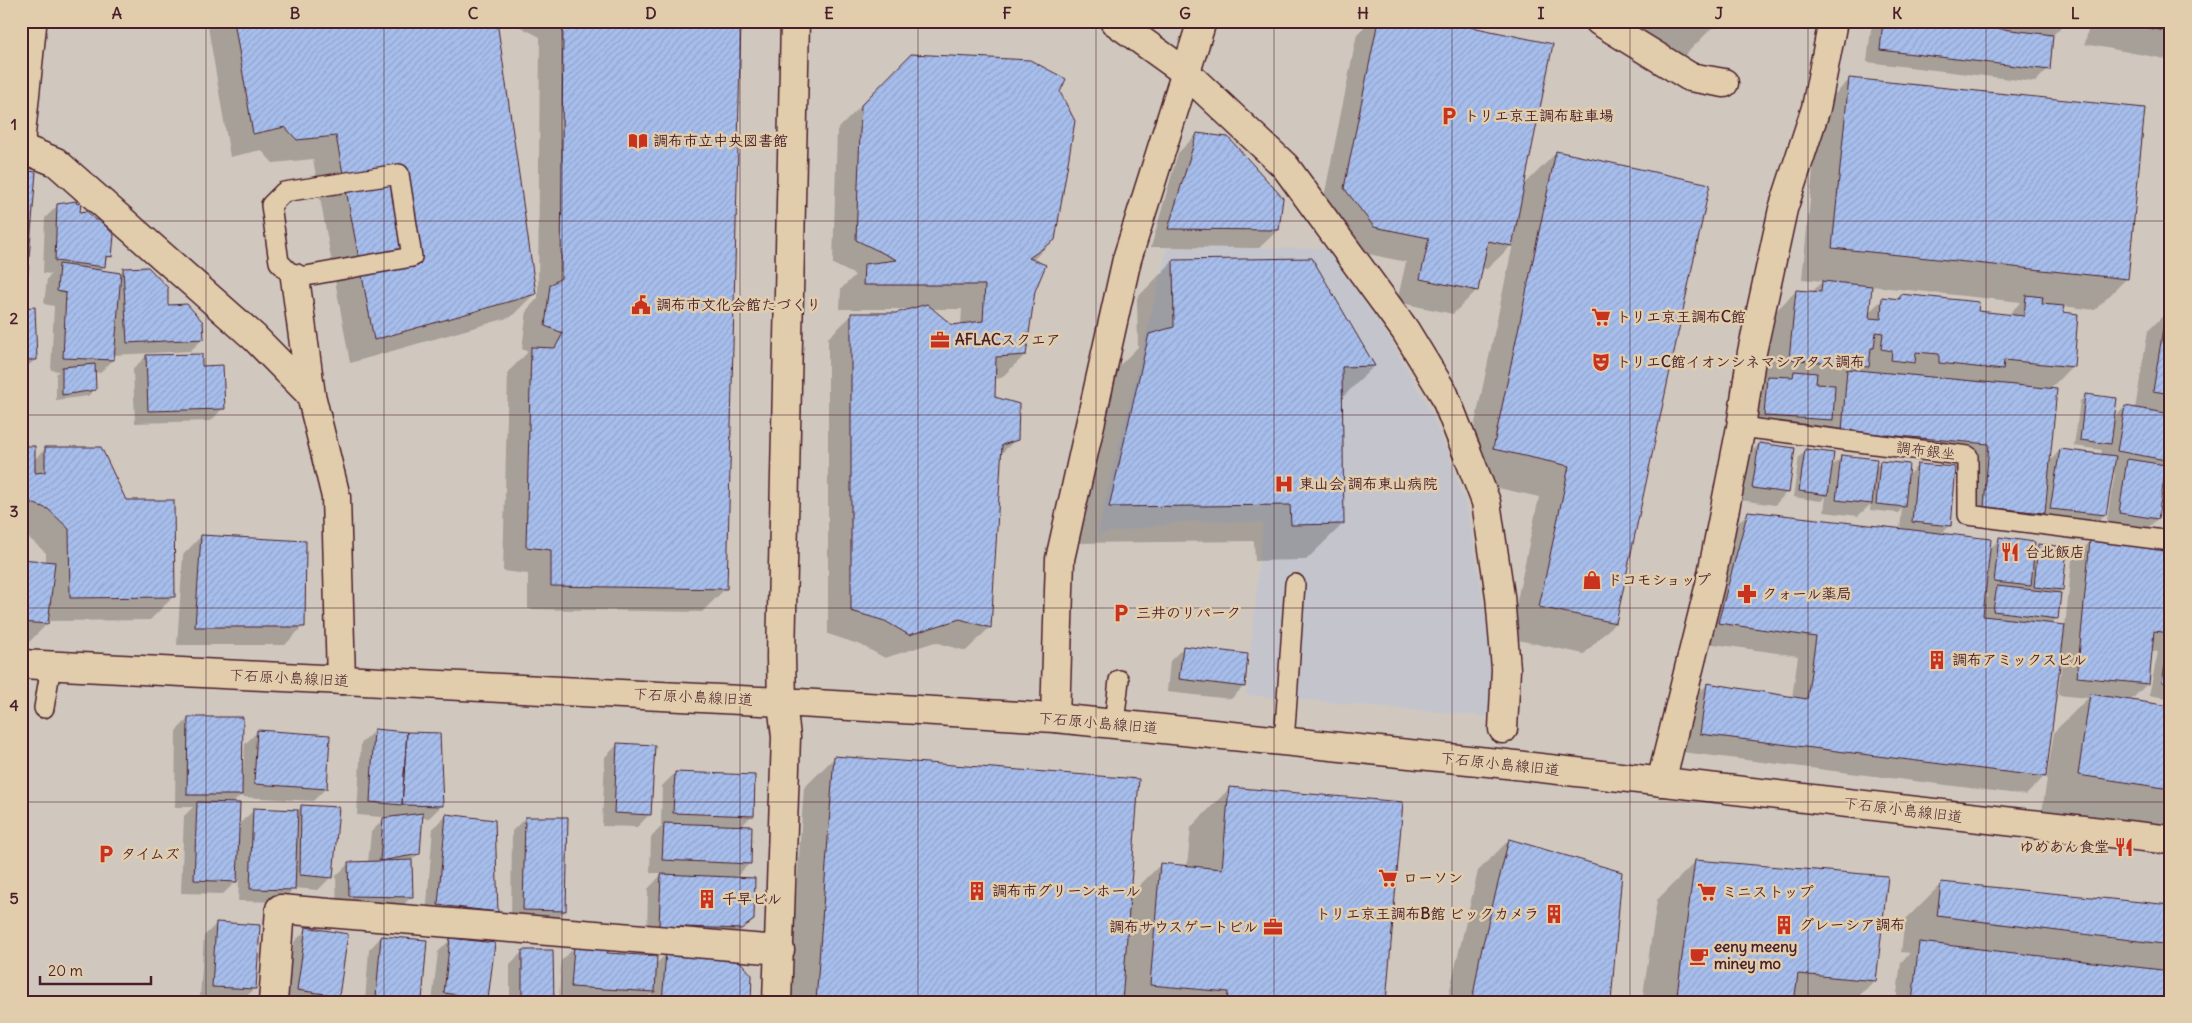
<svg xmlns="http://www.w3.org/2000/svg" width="2192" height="1023" font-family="Delius,'Klee One',sans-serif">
	<defs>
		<pattern id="building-hatch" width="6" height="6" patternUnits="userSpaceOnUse" patternTransform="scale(1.25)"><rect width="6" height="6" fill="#a7beec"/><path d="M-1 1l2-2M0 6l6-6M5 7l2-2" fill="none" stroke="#91a3cb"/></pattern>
	</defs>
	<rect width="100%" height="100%" fill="#d0c8bf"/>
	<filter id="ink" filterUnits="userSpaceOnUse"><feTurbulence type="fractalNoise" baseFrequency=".02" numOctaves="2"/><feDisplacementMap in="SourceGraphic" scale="10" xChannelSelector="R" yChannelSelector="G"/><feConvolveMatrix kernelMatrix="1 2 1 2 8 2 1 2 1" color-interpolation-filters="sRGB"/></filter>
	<g filter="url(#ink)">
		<path fill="#c4c5cc" d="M1167,248H1327L1389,337L1426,402L1449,454L1469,515L1493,660L1492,717L1246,695L1263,523L1192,521L1097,534Z"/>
		<path fill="#0003" fill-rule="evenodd" d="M207,21H495L535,293L511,317L350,363L313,159L273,163L261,150L230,157Z
			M509,21H740L726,588L702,612L528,609V574L503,571L508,372L528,352L522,349L527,310L538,298L540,37Z
			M1370,21H1437L1523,186L1556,153L1708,185L1615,623L1584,654L1509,638L1539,497L1463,480L1513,244L1487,269L1481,268L1477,290L1453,314L1397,302L1406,262L1350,250L1321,212L1357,34Z
			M1612,21H1714L1713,27L1682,58L1638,48L1641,30L1612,23Z
			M1863,21H2067L2052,36L2048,69L2035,82L1867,62L1871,29L1876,24Z
			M2090,21H2171V60L2085,44Z
			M911,56L1059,92L1053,240L1032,261L1034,290L1025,355L1001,378L994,379L993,398L1016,439L1000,455L990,627L966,651L935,642L885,658L861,645L828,634V338L852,315L896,314L912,309H840L841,289L855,275L833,264L837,130ZM931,309H962L961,325L952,326Z
			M1850,79L2126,279L2095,310L2063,306L2062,314L2072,366L2049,390V462L2060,450L2101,455L2102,450L2074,446L2080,401L2086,395L2113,419L2125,407L2135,409L2148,331L2167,312L2171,313V482L2163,481L2157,519L2144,532L2106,525L2115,473L2112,472L2105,514L2092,527L2025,531L1966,526L1971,463L1823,449L1825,426L1819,432L1752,428L1759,328L1796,291L1812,292L1823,281L1802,279L1819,110ZM1871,286L2021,302L2008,315L1977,312L1901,295L1896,300L1883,299L1868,313Z
			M1197,134L1278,230L1259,248L1151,247L1178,153Z
			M58,205L79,213L110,256L99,271L119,274L124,269L203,339L190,351L113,355V360L100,373L94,372L95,389L88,396L56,400V374L59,371L51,370L54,306L44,304L47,279L51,274L43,273L45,218Z
			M1312,259L1374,366L1341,399L1343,524L1306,560L1255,561L1254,541L1073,543L1113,372L1138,347L1137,298L1173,261Z
			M21,309L36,359L21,372Z
			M146,356L200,367L223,408L211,421L135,423L133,369Z
			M1759,444L1787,492L1775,505L1740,500L1746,457Z
			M21,447L34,460L46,448L174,596L150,620L47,621V624L28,643L21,642V560L46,562V553L21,531Z
			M1805,451L1831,467L1842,457L1875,468L1880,463L1907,476L1918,465L1950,525L1941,535L1988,550L2000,539L2033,551L2039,546L2062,589L2058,594L2057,618L2050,625L2065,627L2072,560L2091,541L2171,549V699L2149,695L2158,652L2151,651L2148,683L2130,701L2171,707V822L2163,830L2042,812L2054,732L2088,698L2058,695L2062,661H2060L2045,776L2026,795L1682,752L1688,703L1707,685L1792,698L1798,656L1700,642L1730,531L1749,512L1900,530L1902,508L1898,513L1870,510L1871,504L1858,516L1824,512L1826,496L1821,501L1793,497L1799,457ZM1984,595H1989L1983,601Z
			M201,536L303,626L285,645H177L183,555Z
			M1183,648L1244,686L1231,699L1167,692L1170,661Z
			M189,718L241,771H243L245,744L258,731L326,788L313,801L242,797V794L232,804L238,825L254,810L297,811L302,806L331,877L318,890L294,888L281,902L238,901L239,879L223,894L181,893L184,816L193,807H175L176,731Z
			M374,731L442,805L429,818H422L419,853L411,861L412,896L399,909L337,908L336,876L349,863H368L371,832L384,819L394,818L357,815L361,743Z
			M618,744L650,814L637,827L602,826L605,757Z
			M835,757L1128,897L1160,865L1187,867L1191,827L1230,788L1385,1002H788L804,788Z
			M675,773L752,815L741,827L749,864L735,878L753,920L727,941L647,938L648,889L663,873H650L651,837L663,825H661L662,786Z
			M446,815L493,821L497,912L484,925L426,917L433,828Z
			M525,818L565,911L552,924L511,923L512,831Z
			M1509,840L1610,1002H1447L1478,871Z
			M1696,861L1875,980L1853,1002H1642L1657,900Z
			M1942,883L2171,907V1002H1896L1901,962L1910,953L1901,952L1905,920Z
			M217,923L254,989L241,1002L200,999L204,936Z
			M307,929L347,935L338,996L332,1002H285L294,942Z
			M381,937L421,1000L419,1002H365L369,950Z
			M451,939L487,998L483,1002H432L438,952Z
			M574,948L655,965L666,954L749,1002H651V994L644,1002L559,1000L561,961Z
			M523,951L552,1002H510V964Z"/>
		<path fill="url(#building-hatch)" stroke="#4a1f2b" d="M234,21H497L536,294L374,340L336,136L297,140L285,127L253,134Z
			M563,21H741L727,589L551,586V550L526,547L531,347L555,348L563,333L545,326L550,285L561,278Z
			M1378,21H1443L1553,44L1512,246L1488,241L1478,291L1420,279L1429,238L1374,227L1344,188Z
			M1686,21H1715L1714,27Z
			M1883,21H1936L2053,35L2050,70L1880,50Z
			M2111,21H2171V32Z
			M911,54L1030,60L1066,79L1060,92L1075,121L1055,240L1029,258L1046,265L1035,291L1026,355L996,357L995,397L1019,404L1018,440L1002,445L991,628L960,619L909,635L885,621L851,611V313H896L927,304L952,325L983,321L985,285H863L864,264L897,260L856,240L861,105Z
			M1849,78L2145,108L2128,279L1832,248Z
			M1197,133L1228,137L1283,198L1279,230L1168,229Z
			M1556,151L1710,184L1616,623L1539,607L1569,466L1493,449Z
			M21,170L36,172L27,282L21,281Z
			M76,201L77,204L81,203L80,212L87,211L95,220H100L114,235L112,257L106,256L105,267L55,261L57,204Z
			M1312,258L1375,366L1342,367L1344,524L1291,525L1290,505L1109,507L1149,334L1174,327L1173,260Z
			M59,264L121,273L114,360L63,358L66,293L57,291Z
			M148,267L168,288V305L187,304L203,322L204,339L127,343L123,268Z
			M1822,281L1872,286L1869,318L1881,319L1882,297L1900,299V294L1979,302L1978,311L2024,316L2026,295L2043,297L2042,304L2064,306L2063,312L2078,314L2074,367L2004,360L2003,370L1939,363V354L1916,352L1915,363L1891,360L1892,351L1881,349L1883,333L1876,332L1874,348H1871L1869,367L1789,359L1796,290L1821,292Z
			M35,307L37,360H25V370L21,371V308Z
			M2166,311L2171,312V394L2153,391Z
			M202,354V366L223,365L225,409L148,411L146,355Z
			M95,364L96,390L62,395V367Z
			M1847,369L2057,389L2045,513L1984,507L1989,444L1842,431Z
			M1794,371L1817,373L1816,384L1835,385L1833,420L1764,416L1767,376L1793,377Z
			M2085,394L2117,398L2111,444L2080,440Z
			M2125,406L2171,414V461L2117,451Z
			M1759,443L1795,448L1789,493L1752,488Z
			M21,446H35V473L45,472V447H101L126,500H174L175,597L70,598L69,529L48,509L21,499Z
			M1805,449L1834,453L1828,495L1799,491Z
			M2060,449L2116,456L2106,515L2050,509Z
			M1841,455L1877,459L1872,504L1836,500Z
			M2127,459L2166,465L2158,519L2119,513Z
			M1880,461L1909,464L1905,507L1876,504Z
			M1917,464L1956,467L1951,526L1912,522Z
			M1748,511L1991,539L1983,616L2065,625L2046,777L1700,734L1707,683L1807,699L1816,637L1718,623Z
			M201,535L306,541L305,627H195Z
			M1999,537L2035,542L2031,586L1994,582Z
			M2090,540L2171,548V633L2154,631L2149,684L2077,677Z
			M2038,544L2067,547L2063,590L2034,587Z
			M21,559L55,562L48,624L21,622Z
			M1997,586L2061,593L2058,619L1993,611Z
			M2170,639H2171V684L2162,682Z
			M1183,646L1248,654L1245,687L1179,679Z
			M2090,694L2171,706V789L2078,775Z
			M188,717H243L242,795H187Z
			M374,729L407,732L402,805L370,802Z
			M257,730L330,735L327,789L254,784Z
			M407,732L440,733L443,806L402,805Z
			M617,743L655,745L651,815L614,813Z
			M834,756L1139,779L1122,1002H816Z
			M675,772L755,775L754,816L673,813Z
			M1229,787L1403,802L1386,1002H1227L1228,992L1150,985L1160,863L1222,869Z
			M197,802L240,803L237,882L194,880Z
			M301,805L339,807L333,878L300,875Z
			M253,808L298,810L295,890L250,889Z
			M423,813L420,854L380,861L383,818Z
			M446,814L495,820L498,912L438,905Z
			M525,817H568L566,911L523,910Z
			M664,823L752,826L751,864L662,860Z
			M1509,839L1622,872L1611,1002H1472L1480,956Z
			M412,860L413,897L349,896L348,862Z
			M1695,860L1888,876L1876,981L1798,974L1794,1002H1676Z
			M661,874L755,878L754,920L741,929L659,926Z
			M1941,882L2171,905V945L1937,916Z
			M216,922L260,925L256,989L212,987Z
			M306,927L348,934L339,996L297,990Z
			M381,936L427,940L422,1001L376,997Z
			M450,938L495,943L488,999L444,993Z
			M1919,942L2171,971V1002H1912Z
			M574,947L610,949L607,953L657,956L655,992L571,987Z
			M522,950H553L554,1002H522Z
			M666,952L736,957L752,975L751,1002H662Z"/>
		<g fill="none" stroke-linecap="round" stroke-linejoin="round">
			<g stroke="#4a1f2b" stroke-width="22">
				<path id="service" d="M24,149L37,21
					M399,174L412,257L295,278L279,262L271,205L284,192Z
					M1741,427L1968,456V515L2171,541
					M44,708L51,666
					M1114,724L1119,680
					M1284,742L1295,584"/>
			</g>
			<g stroke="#4a1f2b" stroke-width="31">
				<path id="pedestrian" d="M1466,450L1486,502L1500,596L1506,669L1503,729"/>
			</g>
			<g stroke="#4a1f2b" stroke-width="31">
				<path id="minor" d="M1599,21L1690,77L1724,83
					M1185,72L1285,166L1405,330L1444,394L1466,450
					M21,148L56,162L254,337L311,395
					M295,278L311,395L336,497L341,680
					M1055,718L1060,559L1127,259L1202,21
					M1661,782L1710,584L1741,427L1752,352L1783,209L1816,108L1833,21
					M273,1002L280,909L780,950
					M777,1002L786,737L782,702"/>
			</g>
			<g stroke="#4a1f2b" stroke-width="31">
				<path id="tertiary" d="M1114,21L1185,72
					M21,664L782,702L1055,718L1498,763L2171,840
					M782,702L781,657L795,21"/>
			</g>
			<use href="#service" stroke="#e1cdac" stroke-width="19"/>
			<use href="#pedestrian" stroke="#e1cdac" stroke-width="28"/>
			<use href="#minor" stroke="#e1cdac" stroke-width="28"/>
			<use href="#tertiary" stroke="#e1cdac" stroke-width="28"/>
		</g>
	</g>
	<path fill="none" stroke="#4a1f2b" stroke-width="1" stroke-opacity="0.55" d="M206,21V1002M384,21V1002M562,21V1002M740,21V1002M918,21V1002M1096,21V1002M1274,21V1002M1452,21V1002M1630,21V1002M1808,21V1002M1986,21V1002M21,221H2171M21,415H2171M21,608H2171M21,802H2171"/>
	<defs>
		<g id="parking-bare" transform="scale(1.5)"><path d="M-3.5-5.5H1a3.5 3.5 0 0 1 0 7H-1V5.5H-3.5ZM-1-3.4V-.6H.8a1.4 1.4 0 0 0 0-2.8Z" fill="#c8321e" stroke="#e1cdac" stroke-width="2.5" paint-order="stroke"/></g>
		<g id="library-bare" transform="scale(1.5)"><path d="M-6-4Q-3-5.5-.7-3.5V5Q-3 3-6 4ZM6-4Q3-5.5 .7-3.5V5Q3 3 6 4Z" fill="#c8321e" stroke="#e1cdac" stroke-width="2.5" paint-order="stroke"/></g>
		<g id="civic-bare" transform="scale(1.5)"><path d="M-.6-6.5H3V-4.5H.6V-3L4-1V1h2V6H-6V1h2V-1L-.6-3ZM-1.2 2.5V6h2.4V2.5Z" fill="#c8321e" stroke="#e1cdac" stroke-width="2.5" paint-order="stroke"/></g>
		<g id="supermarket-bare" transform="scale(1.5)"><path d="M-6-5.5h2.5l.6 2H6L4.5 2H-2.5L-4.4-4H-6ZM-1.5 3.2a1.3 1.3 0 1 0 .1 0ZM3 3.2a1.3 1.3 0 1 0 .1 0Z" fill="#c8321e" stroke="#e1cdac" stroke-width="2.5" paint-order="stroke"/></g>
		<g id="office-bare" transform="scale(1.5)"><path d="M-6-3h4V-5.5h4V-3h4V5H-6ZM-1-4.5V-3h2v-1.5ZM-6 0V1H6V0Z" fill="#c8321e" stroke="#e1cdac" stroke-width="2.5" paint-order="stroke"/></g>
		<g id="theatre-bare" transform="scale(1.5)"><path d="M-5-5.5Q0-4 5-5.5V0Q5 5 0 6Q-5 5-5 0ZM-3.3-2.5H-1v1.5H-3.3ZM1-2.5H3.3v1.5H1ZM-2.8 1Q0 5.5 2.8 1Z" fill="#c8321e" stroke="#e1cdac" stroke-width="2.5" paint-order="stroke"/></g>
		<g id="hospital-bare" transform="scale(1.5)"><path d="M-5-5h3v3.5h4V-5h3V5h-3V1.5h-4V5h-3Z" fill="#c8321e" stroke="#e1cdac" stroke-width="2.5" paint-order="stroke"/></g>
		<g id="restaurant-bare" transform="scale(1.5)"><path d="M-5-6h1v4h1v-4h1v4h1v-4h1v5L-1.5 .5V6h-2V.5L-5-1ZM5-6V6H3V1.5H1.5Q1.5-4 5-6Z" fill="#c8321e" stroke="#e1cdac" stroke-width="2.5" paint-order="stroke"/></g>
		<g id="shop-bare" transform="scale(1.5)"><path d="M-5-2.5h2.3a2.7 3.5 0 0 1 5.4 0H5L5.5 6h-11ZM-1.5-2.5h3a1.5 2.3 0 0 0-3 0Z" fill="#c8321e" stroke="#e1cdac" stroke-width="2.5" paint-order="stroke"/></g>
		<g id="pharmacy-bare" transform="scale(1.5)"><path d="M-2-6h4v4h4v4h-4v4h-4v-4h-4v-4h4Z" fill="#c8321e" stroke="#e1cdac" stroke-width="2.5" paint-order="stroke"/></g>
		<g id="building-bare" transform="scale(1.5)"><path d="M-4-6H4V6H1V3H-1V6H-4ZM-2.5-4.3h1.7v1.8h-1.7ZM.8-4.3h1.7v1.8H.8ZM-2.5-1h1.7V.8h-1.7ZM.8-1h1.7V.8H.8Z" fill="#c8321e" stroke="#e1cdac" stroke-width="2.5" paint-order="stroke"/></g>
		<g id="cafe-bare" transform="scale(1.5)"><path d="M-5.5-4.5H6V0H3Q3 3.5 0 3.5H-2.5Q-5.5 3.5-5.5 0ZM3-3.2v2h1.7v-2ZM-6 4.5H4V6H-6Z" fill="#c8321e" stroke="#e1cdac" stroke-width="2.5" paint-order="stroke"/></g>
	</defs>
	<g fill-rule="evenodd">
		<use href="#parking-bare" x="1449" y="116"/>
		<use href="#library-bare" x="638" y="141"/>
		<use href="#civic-bare" x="641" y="305"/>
		<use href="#supermarket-bare" x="1601" y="317"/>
		<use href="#office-bare" x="940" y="340"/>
		<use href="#theatre-bare" x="1601" y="362"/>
		<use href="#hospital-bare" x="1284" y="484"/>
		<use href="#restaurant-bare" x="2010" y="552"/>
		<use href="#shop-bare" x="1592" y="580"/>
		<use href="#pharmacy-bare" x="1747" y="594"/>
		<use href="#parking-bare" x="1121" y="613"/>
		<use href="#building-bare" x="1937" y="660"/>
		<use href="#restaurant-bare" x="2124" y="847"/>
		<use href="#parking-bare" x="106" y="854"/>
		<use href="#supermarket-bare" x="1388" y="878"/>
		<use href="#building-bare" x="977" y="891"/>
		<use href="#supermarket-bare" x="1707" y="892"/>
		<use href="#building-bare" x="707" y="899"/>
		<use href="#building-bare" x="1554" y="914"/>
		<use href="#building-bare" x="1784" y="925"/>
		<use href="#office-bare" x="1273" y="927"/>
		<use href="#cafe-bare" x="1699" y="956"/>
	</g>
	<g text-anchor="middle" stroke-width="5" stroke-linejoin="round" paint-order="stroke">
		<g font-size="15" font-weight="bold" fill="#4a1f2b" stroke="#e1cdac" text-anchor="start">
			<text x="1464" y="121">トリエ京王調布駐車場</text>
			<text x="653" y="146">調布市立中央図書館</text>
			<text x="656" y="310">調布市文化会館たづくり</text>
			<text x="1616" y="322">トリエ京王調布C館</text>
			<text x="955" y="345">AFLACスクエア</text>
			<text x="1616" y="367">トリエC館イオンシネマシアタス調布</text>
			<text x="1299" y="489">東山会 調布東山病院</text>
			<text x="2025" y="557">台北飯店</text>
			<text x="1607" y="585">ドコモショップ</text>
			<text x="1762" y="599">クォール薬局</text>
			<text x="1136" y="618">三井のリパーク</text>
			<text x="1952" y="665">調布アミックスビル</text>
			<text x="2109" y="852" text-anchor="end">ゆめあん食堂</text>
			<text x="121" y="859">タイムズ</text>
			<text x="1403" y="883">ローソン</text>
			<text x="992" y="896">調布市グリーンホール</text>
			<text x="1722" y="897">ミニストップ</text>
			<text x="722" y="904">千早ビル</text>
			<text x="1539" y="919" text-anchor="end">トリエ京王調布B館 ビックカメラ</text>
			<text x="1799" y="930">グレーシア調布</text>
			<text x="1258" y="932" text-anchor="end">調布サウスゲートビル</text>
			<text x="1714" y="952">eeny meeny<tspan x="1714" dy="17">miney mo</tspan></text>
		</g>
		<g font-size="15" fill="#4a1f2b" stroke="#e1cdac">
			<text transform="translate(1926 451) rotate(7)" y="5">調布銀坐</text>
			<text transform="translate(289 678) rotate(3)" y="5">下石原小島線旧道</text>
			<text transform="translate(693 697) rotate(3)" y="5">下石原小島線旧道</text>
			<text transform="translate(1098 723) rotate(5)" y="5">下石原小島線旧道</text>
			<text transform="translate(1500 764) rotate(6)" y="5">下石原小島線旧道</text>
			<text transform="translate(1903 810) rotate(7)" y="5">下石原小島線旧道</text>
		</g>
	</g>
	<rect width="2192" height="1023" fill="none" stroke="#e1cdac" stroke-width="55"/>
	<path d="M40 976v8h111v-8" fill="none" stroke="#4a1f2b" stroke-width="2.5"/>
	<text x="48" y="976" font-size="15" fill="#4a1f2b" stroke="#e1cdac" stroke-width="4" paint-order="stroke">20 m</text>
	<rect x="28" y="28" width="2136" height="968" fill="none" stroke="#4a1f2b" stroke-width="2"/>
	<g font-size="16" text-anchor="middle" font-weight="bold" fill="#4a1f2b">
		<text x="117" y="19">A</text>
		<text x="295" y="19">B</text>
		<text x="473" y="19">C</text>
		<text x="651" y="19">D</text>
		<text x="829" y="19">E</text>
		<text x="1007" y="19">F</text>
		<text x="1185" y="19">G</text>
		<text x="1363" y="19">H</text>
		<text x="1541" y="19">I</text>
		<text x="1719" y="19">J</text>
		<text x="1897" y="19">K</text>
		<text x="2075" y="19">L</text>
		<text x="14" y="130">1</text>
		<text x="14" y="324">2</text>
		<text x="14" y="517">3</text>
		<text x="14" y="711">4</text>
		<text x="14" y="904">5</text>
	</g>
</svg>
